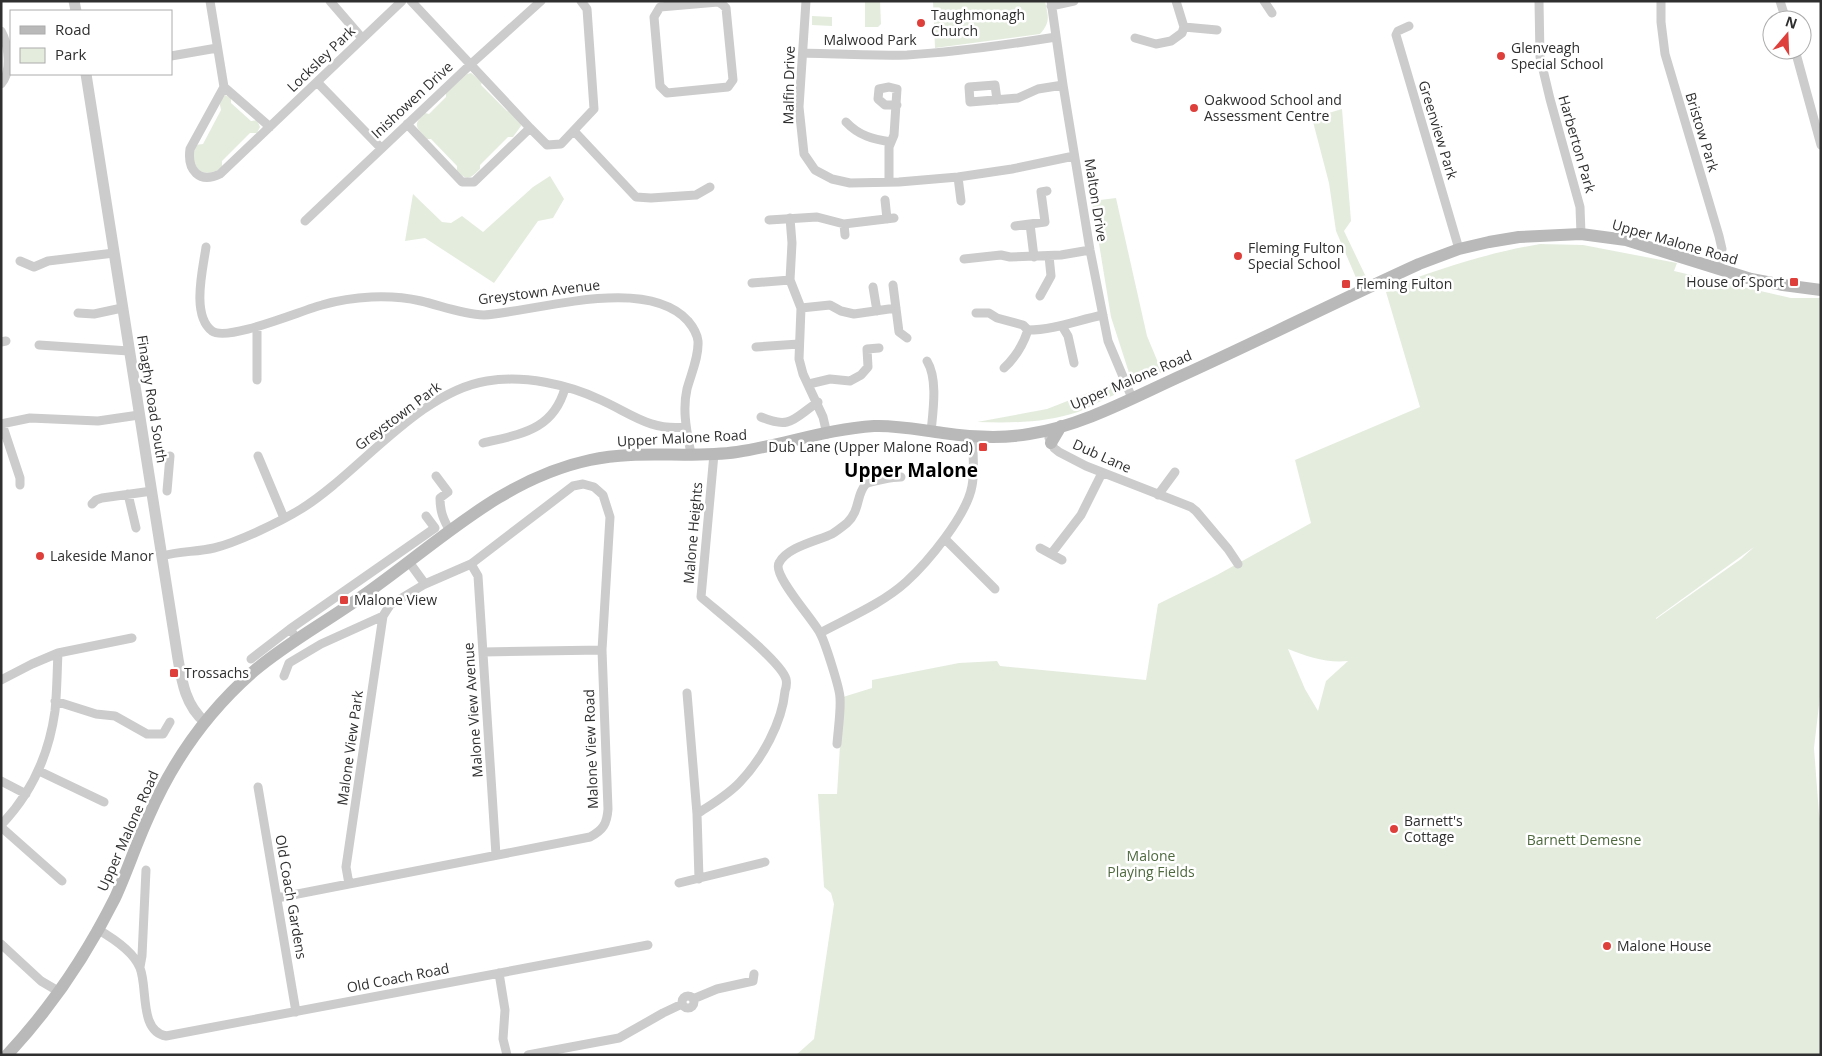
<svg xmlns="http://www.w3.org/2000/svg" width="1822" height="1056" font-family="'Open Sans',sans-serif">
	<rect width="100%" height="100%" fill="#fff"/>
	<path fill="#e4ecde" fill-rule="evenodd" d="M880,1L881,24L878,27H865V2Z
		M933,1H1045C1048,16 1051,22 1040,34L935,48Z
		M812,16L832,17V26L812,25Z
		M471,73L482,82L481,85L507,111L511,112L520,121L521,126L513,137H508L480,165V169C471,178 467,182 457,171V166L431,139H427C416,127 412,125 425,113L429,114L446,97V93L467,74Z
		M225,95L231,98V103L251,121L257,120L260,127L257,133H250L222,161V167C204,182 187,166 195,145L203,144L221,110L219,100Z
		M1342,109L1351,221L1344,231L1366,277L1357,280L1336,231L1329,183L1312,118Z
		M550,176L564,199L553,218L538,221L494,283L425,238L405,241L413,194L442,222L451,223L462,216L483,232L533,187Z
		M1116,198L1147,336L1162,372C1152,377 1142,385 1131,379L1111,317L1092,201Z
		M1540,244L1583,245L1677,263L1674,271L1791,298H1821V688L1814,748L1819,814L1821,823V1055H796L814,1039L834,904L831,893L824,887L818,794H837L843,697L872,688V680L959,663L997,661L1000,666L1146,680L1158,604L1217,575L1311,523L1295,460L1420,407L1386,292L1390,291L1389,288C1438,269 1487,253 1540,244ZM1754,547L1741,559L1656,619V618ZM1288,649C1308,657 1326,663 1348,661L1326,681L1318,711L1305,689Z
		M1116,382V392L1114,395C1102,400 1090,407 1078,412C1045,423 1012,423 977,422L1047,409Z"/>
	<g fill="none" stroke-linecap="round" stroke-linejoin="round">
		<path stroke="#ccc" stroke-width="9" d="M210,1L224,87
			M330,1L362,38
			M806,1L799,107L804,154L815,170L832,179L850,183L899,182L958,177L1012,169L1074,156
			M1051,1L1063,85L1090,250L1108,341L1132,398
			M1264,1L1272,13
			M1539,1L1540,57L1550,99L1580,207L1581,234
			M1661,1V22L1665,54L1719,236L1722,249L1718,269
			M1780,1L1786,20
			M718,2L723,5L726,8L733,80L728,87L667,93L660,86L654,17L660,7Z
			M1051,6L1074,1
			M1409,26L1398,31L1396,35L1459,249
			M1184,27L1217,30
			M1,31C9,45 12,72 1,84
			M1135,38L1156,44L1171,41L1182,33L1184,27L1176,1
			M1795,50L1821,145
			M803,53C837,54 872,56 907,55C957,52 1006,45 1056,37
			M171,56L217,48
			M317,82L381,148
			M997,100L995,85L969,87L970,102L1018,98L1038,89L1063,85
			M846,122C859,136 873,139 891,142
			M407,124L462,182H474L530,128L411,1
			M270,127L224,87L190,149C187,170 199,184 220,174L402,1
			M530,128L547,145L561,144L594,109L587,9L581,1
			M574,131L636,197L651,198L696,195L710,187
			M958,177L961,201
			M889,182V147L894,135L897,89L889,87L879,89L878,99L885,105H897
			M885,200L887,219
			M790,218L792,243L790,280L801,308L799,359L803,374L823,417L827,434
			M769,220L817,217L844,224L894,218
			M305,221L471,64L541,1
			M844,224L845,235
			M1030,224L1034,257
			M1015,226L1045,222L1041,192L1047,191
			M206,247C203,269 191,315 212,331C228,342 302,310 322,305C353,296 390,294 421,301C442,306 462,314 484,315C538,311 646,275 688,321C693,327 697,333 698,341C699,357 691,374 687,389C682,411 687,432 691,454
			M964,259L1001,255L1010,257L1061,255L1090,250
			M20,261L34,267L48,261L114,253
			M752,283L790,280
			M893,285L899,332L907,338
			M873,287L877,311
			M1040,296L1051,276L1049,256
			M801,308L830,305L841,311L854,314L896,308
			M78,313L94,314L122,308
			M976,313H989L997,318L1023,325L1028,330C1054,330 1078,320 1103,315
			M1062,326L1068,336L1074,363
			M257,327V380
			M1,342L6,341
			M39,345L129,351
			M756,347L799,344
			M927,361C938,379 933,411 931,432
			M1004,368C1016,357 1023,345 1028,330
			M809,384L830,379L850,381L861,375L868,367L867,349L879,348
			M761,417C791,430 794,418 818,402
			M1,424L30,418L98,421L139,415
			M2,424L20,478V485
			M1049,438L1054,448L1059,452L1086,466L1191,507L1196,511L1228,549L1238,564
			M483,443C520,434 553,431 565,388
			M258,456L284,518
			M436,476L448,492L440,498C440,511 443,519 450,531
			M167,491L170,456
			M128,494L136,528
			M1158,495L1175,472
			M92,504L96,500L102,498L152,491
			M945,539L995,589
			M1040,548L1062,560
			M1051,554L1081,515L1102,473
			M162,556C179,551 197,552 214,548C238,542 280,522 301,509C359,473 418,392 487,381C524,375 567,384 601,400C632,414 650,431 686,427
			M409,562L425,584
			M471,564L478,576L496,855
			M820,633C848,618 883,603 906,582C928,562 967,515 972,486C975,470 973,452 972,436
			M297,639L290,629L435,528L426,516
			M483,652L602,650
			M251,659L290,629
			M1,680L32,664L58,653L132,638
			M687,693L697,814L699,879
			M55,701L96,714L115,716L147,734H163L170,722
			M837,744C838,730 841,711 840,698C840,689 825,642 820,633C813,619 772,575 779,563C787,547 817,541 832,534C837,531 842,527 847,523C860,511 856,496 865,485C868,481 895,477 901,477
			M39,771L104,802
			M1,781L26,794
			M258,787L296,1012
			M697,814C712,804 728,795 740,782C762,759 782,723 785,691C786,688 787,683 786,679C781,661 718,612 701,597L714,454
			M1,825C31,794 49,754 55,711C57,692 57,672 58,653
			M1,827L62,881
			M679,883L765,862
			M349,884L346,867L383,616
			M277,898L590,837C603,830 607,824 608,809L602,650L610,517L603,495L594,487L583,484L573,486L471,564L425,584L390,605L383,616L321,644L289,663L284,676
			M97,929C111,937 134,952 140,968C148,988 139,1031 166,1036L648,945
			M1,944L41,981L58,991
			M140,967L142,956L146,870
			M499,973L505,1010L503,1039L507,1055
			M682 1002a6 6 0 1 1 12 0a6 6 0 1 1-12 0Z
			M693,999L717,989L753,981L754,974
			M528,1055L619,1038L663,1013L682,1004"/>
		<path stroke="#ccc" stroke-width="11" d="M74,1L76,11
			M86,74L178,659C182,683 186,706 205,722"/>
		<path stroke="#b9b9b9" stroke-width="12" d="M1051,443L1061,426
			M7,1055C50,1009 87,954 115,898C127,872 136,844 148,818C172,762 208,711 254,671C287,643 326,622 361,597C435,546 500,479 590,460C639,449 688,459 737,452C783,445 828,429 874,426C897,425 920,430 943,433C971,437 1001,439 1029,434C1082,426 1134,397 1183,375C1262,339 1340,300 1419,264L1459,249L1489,242L1519,237L1581,234L1626,240L1751,279L1783,285L1821,290"/>
	</g>
	<g fill="#de3f3a" stroke="#fff" stroke-width="2">
		<circle cx="921" cy="23" r="5"/>
		<circle cx="1501" cy="56" r="5"/>
		<circle cx="1194" cy="108" r="5"/>
		<circle cx="1238" cy="256" r="5"/>
		<rect x="1789" y="277" width="10" height="10" rx="2.5"/>
		<rect x="1341" y="279" width="10" height="10" rx="2.5"/>
		<rect x="978" y="442" width="10" height="10" rx="2.5"/>
		<circle cx="40" cy="556" r="5"/>
		<rect x="339" y="595" width="10" height="10" rx="2.5"/>
		<rect x="169" y="668" width="10" height="10" rx="2.5"/>
		<circle cx="1394" cy="829" r="5"/>
		<circle cx="1607" cy="946" r="5"/>
	</g>
	<g text-anchor="middle" stroke-width="5" stroke-linejoin="round" paint-order="stroke">
		<g font-size="14" fill="#2f2f2f" stroke="#fff" text-anchor="start">
			<text x="931" y="20">Taughmonagh<tspan x="931" dy="16">Church</tspan></text>
			<text x="1511" y="53">Glenveagh<tspan x="1511" dy="16">Special School</tspan></text>
			<text x="1204" y="105">Oakwood School and<tspan x="1204" dy="16">Assessment Centre</tspan></text>
			<text x="1248" y="253">Fleming Fulton<tspan x="1248" dy="16">Special School</tspan></text>
			<text x="1784" y="287" text-anchor="end">House of Sport</text>
			<text x="1356" y="289">Fleming Fulton</text>
			<text x="973" y="452" text-anchor="end">Dub Lane (Upper Malone Road)</text>
			<text x="50" y="561">Lakeside Manor</text>
			<text x="354" y="605">Malone View</text>
			<text x="184" y="678">Trossachs</text>
			<text x="1404" y="826">Barnett's<tspan x="1404" dy="16">Cottage</tspan></text>
			<text x="1617" y="951">Malone House</text>
		</g>
		<g font-size="14" fill="#2f2f2f" stroke="#fff">
			<text x="870" y="45">Malwood Park</text>
			<text transform="translate(321 59) rotate(-44)" y="5">Locksley Park</text>
			<text transform="translate(789 85) rotate(-89)" y="5">Malfin Drive</text>
			<text transform="translate(412 100) rotate(-43)" y="5">Inishowen Drive</text>
			<text transform="translate(1438 130) rotate(73)" y="5">Greenview Park</text>
			<text transform="translate(1702 132) rotate(73)" y="5">Bristow Park</text>
			<text transform="translate(1577 144) rotate(74)" y="5">Harberton Park</text>
			<text transform="translate(1096 200) rotate(81)" y="5">Malton Drive</text>
			<text transform="translate(1675 242) rotate(16)" y="5">Upper Malone Road</text>
			<text transform="translate(539 292) rotate(-7)" y="5">Greystown Avenue</text>
			<text transform="translate(1131 380) rotate(-23)" y="5">Upper Malone Road</text>
			<text transform="translate(152 399) rotate(81)" y="5">Finaghy Road South</text>
			<text transform="translate(398 416) rotate(-37)" y="5">Greystown Park</text>
			<text transform="translate(682 438) rotate(-3)" y="5">Upper Malone Road</text>
			<text transform="translate(1102 456) rotate(24)" y="5">Dub Lane</text>
			<text transform="translate(693 533) rotate(-85)" y="5">Malone Heights</text>
			<text transform="translate(473 710) rotate(-94)" y="5">Malone View Avenue</text>
			<text transform="translate(350 748) rotate(-82)" y="5">Malone View Park</text>
			<text transform="translate(591 749) rotate(-92)" y="5">Malone View Road</text>
			<text transform="translate(128 831) rotate(-66)" y="5">Upper Malone Road</text>
			<text transform="translate(291 897) rotate(80)" y="5">Old Coach Gardens</text>
			<text transform="translate(398 978) rotate(-11)" y="5">Old Coach Road</text>
		</g>
		<g font-size="14" fill="#4e693e" stroke="#fff">
			<text x="1584" y="845">Barnett Demesne</text>
			<text x="1151" y="861">Malone<tspan x="1151" dy="16">Playing Fields</tspan></text>
		</g>
		<g font-size="19" font-weight="bold" fill="#000" stroke="#fff">
			<text x="911" y="477">Upper Malone</text>
		</g>
	</g>
	<rect width="1822" height="1056" fill="none" stroke="#2f2f2f" stroke-width="5"/>
	<rect x="10" y="10" width="162" height="65" fill="#ffffff" stroke="#acacac"/>
	<rect x="20" y="26" width="25" height="8" fill="#b9b9b9" stroke="#acacac"/>
	<text x="55" y="35" font-size="15" fill="#2f2f2f">Road</text>
	<rect x="20" y="48" width="25" height="15" fill="#e4ecde" stroke="#acacac"/>
	<text x="55" y="60" font-size="15" fill="#2f2f2f">Park</text>
	<g transform="translate(1787 35) rotate(19)"><circle r="24" fill="#ffffff" stroke="#acacac"/>
	<path d="M0-4L9 19L0 12L-9 19Z" fill="#de3f3a"/>
	<text y="-8" font-size="14" font-weight="bold" text-anchor="middle" fill="#2f2f2f">N</text>
	</g>
</svg>
